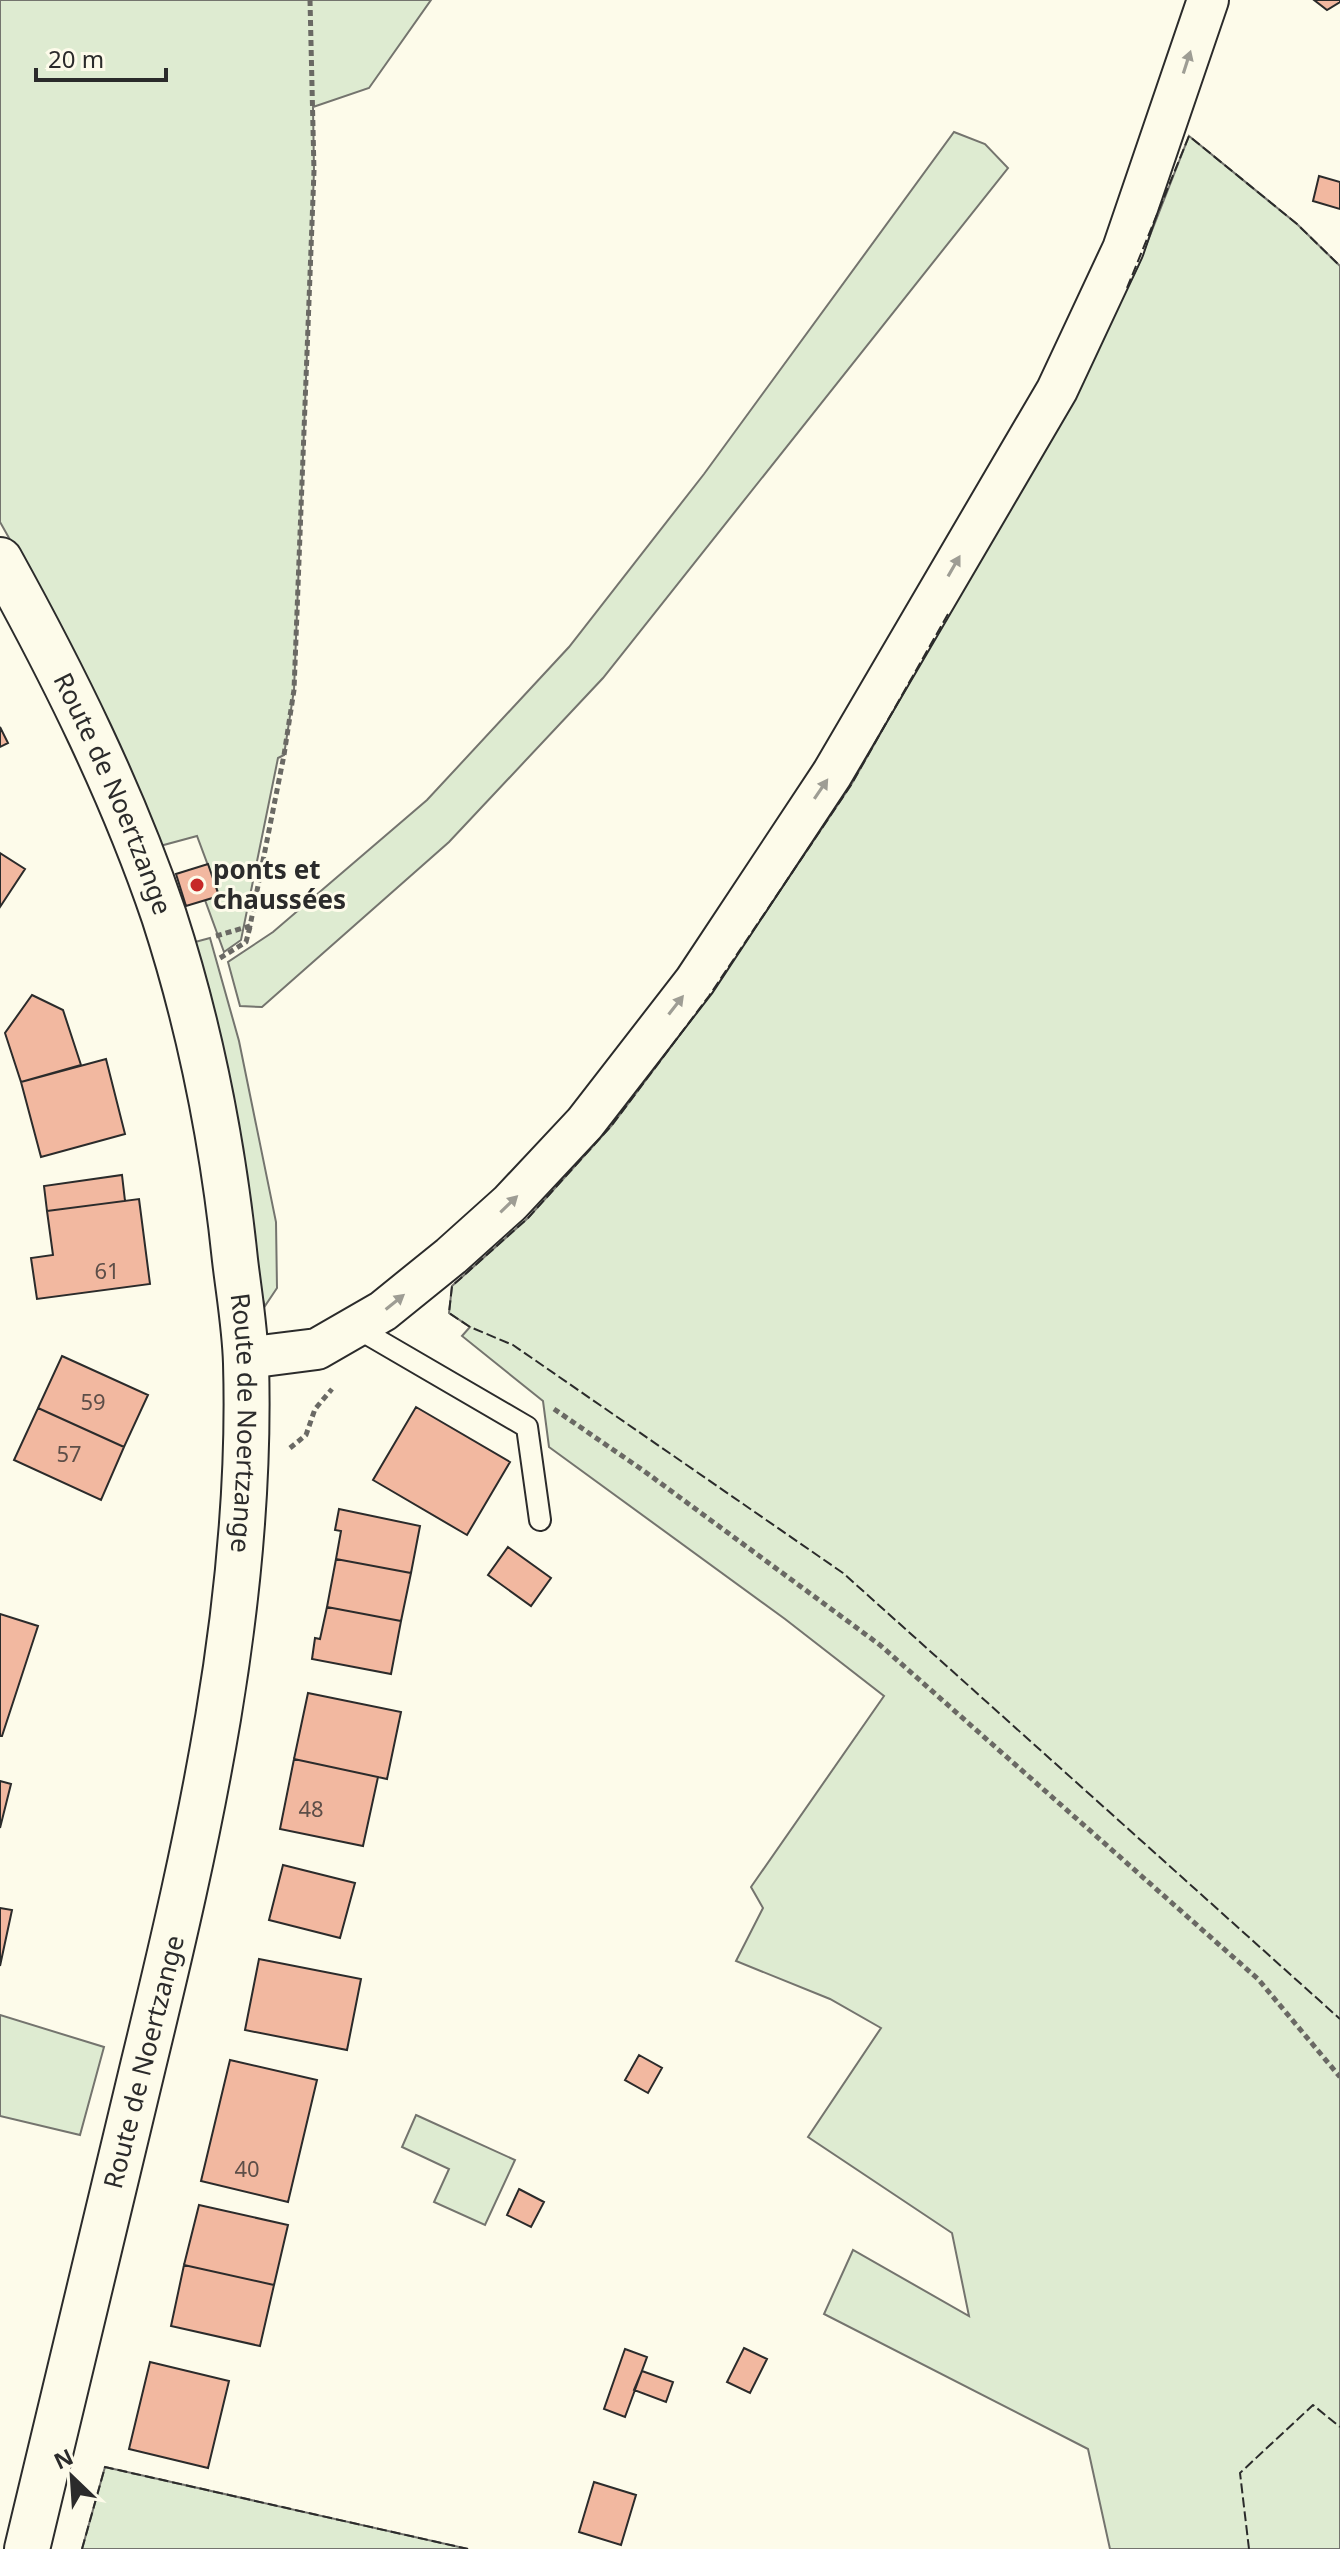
<svg xmlns="http://www.w3.org/2000/svg" width="1340" height="2549" font-family="'Noto Sans',sans-serif">
	<rect width="100%" height="100%" fill="#fdfbea"/>
	<path fill="#deebd1" stroke="#74746e" stroke-width="2" d="M0,0H431L369,88L313,107L314,171L294,690L284,755L278,758L241,940L224,952L205,900L219,895L197,836L160,846L79,662L0,522Z
		M954,132L985,144L1008,168L603,678L449,842L262,1007L240,1006L228,962L273,932L427,800L569,647L704,474Z
		M1189,136L1297,224L1340,266V2549H1110L1088,2449L824,2314L853,2250L969,2316L952,2233L808,2137L881,2028L830,1999L736,1961L763,1908L751,1887L884,1696L785,1619L549,1447L543,1401L462,1336L470,1327L449,1313L452,1286L528,1218L612,1125L709,996L851,785L1073,396L1138,266Z
		M210,938L239,1041L276,1222L277,1288L265,1306L260,1291L195,942Z
		M0,2015L104,2047L80,2135L0,2116Z
		M416,2115L515,2160L485,2225L434,2202L449,2169L402,2147Z
		M105,2467L468,2549H82Z"/>
	<path fill="#f2b8a0" stroke="#2b2b2b" stroke-width="2" d="M1314,0H1340V2L1327,10Z
		M1319,176L1340,182V209L1313,201Z
		M0,727L8,743L0,747Z
		M0,853L25,869L0,907Z
		M208,864L219,896L186,906L176,874Z
		M32,995L63,1010L81,1065L21,1082L5,1033Z
		M106,1059L125,1134L41,1157L21,1082Z
		M122,1175L125,1201L47,1211L44,1186Z
		M139,1199L150,1284L37,1299L31,1258L53,1255L47,1211Z
		M62,1356L148,1395L124,1447L38,1408Z
		M416,1407L510,1462L467,1535L373,1480Z
		M38,1408L124,1447L101,1500L14,1460Z
		M339,1509L420,1526L411,1573L336,1559L341,1531L335,1530Z
		M508,1547L551,1578L531,1606L488,1575Z
		M336,1559L411,1573L401,1621L327,1607Z
		M327,1607L401,1621L391,1674L312,1659L315,1638L320,1639Z
		M0,1614L38,1626L2,1736H0Z
		M308,1693L401,1712L387,1779L294,1759Z
		M294,1759L378,1777L363,1846L280,1829Z
		M0,1781L11,1784L0,1828Z
		M283,1865L355,1883L340,1938L269,1920Z
		M0,1908L12,1910L0,1966Z
		M259,1959L361,1979L347,2050L245,2030Z
		M639,2055L662,2068L648,2093L625,2080Z
		M230,2060L317,2080L288,2202L201,2181Z
		M519,2189L544,2202L531,2227L507,2215Z
		M199,2205L288,2225L274,2285L184,2265Z
		M184,2265L274,2285L260,2346L171,2326Z
		M744,2348L767,2359L750,2393L727,2382Z
		M625,2349L647,2357L625,2417L604,2409Z
		M150,2362L229,2381L208,2468L129,2449Z
		M642,2371L673,2382L666,2402L634,2390Z
		M594,2482L636,2495L621,2545L579,2532Z"/>
	<g fill="none" stroke-linecap="round" stroke-linejoin="round">
		<g stroke="#2b2b2b" stroke-width="24">
			<path id="lane" d="M357,1328L527,1427L540,1520"/>
		</g>
		<g stroke="#2b2b2b" stroke-width="44">
			<path id="street" d="M246,1358L317,1349L383,1311L451,1256L510,1203L585,1123L695,981L832,774L1057,390L1123,249L1208,0"/>
		</g>
		<g stroke="#2b2b2b" stroke-width="48">
			<g id="secondary">
				<path id="s1" d="M0,560C63,674 122,792 164,916C200,1027 223,1144 235,1260C239,1294 245,1328 246,1363C253,1601 199,1836 143,2066C105,2227 66,2388 27,2549"/>
			</g>
		</g>
		<path stroke="#6a6964" stroke-width="5" stroke-dasharray="6 4" stroke-linecap="butt" d="M216,936L250,926L284,755L294,690L314,171L310,0
			M220,958L246,942L250,927
			M554,1409L644,1471L880,1645L1258,1979L1340,2077
			M290,1448L306,1435L315,1409L332,1389"/>
		<use href="#lane" stroke="#fdfbea" stroke-width="20"/>
		<use href="#street" stroke="#fdfbea" stroke-width="40"/>
		<use href="#secondary" stroke="#fdfbea" stroke-width="44"/>
		<path stroke="#2b2b2b" stroke-width="2" stroke-dasharray="10 4" stroke-linecap="butt" d="M1127,288L1189,136L1297,224L1340,266
			M948,614L851,785L709,996L612,1125L528,1218L452,1286L449,1313L470,1327L513,1345L843,1573L1340,2019
			M82,2549L105,2467L468,2549
			M1249,2549L1240,2473L1313,2405L1340,2427"/>
	</g>
	<defs><path id="oneway-solid" d="M-6-.8H1V-3.2L6.5 0L1 3.2V.8H-6Z" transform="scale(2)"/></defs>
	<g fill="#9e9d94">
		<use href="#oneway-solid" transform="translate(1187 62) rotate(-72)"/>
		<use href="#oneway-solid" transform="translate(954 566) rotate(-60)"/>
		<use href="#oneway-solid" transform="translate(821 789) rotate(-56)"/>
		<use href="#oneway-solid" transform="translate(676 1005) rotate(-52)"/>
		<use href="#oneway-solid" transform="translate(509 1204) rotate(-44)"/>
		<use href="#oneway-solid" transform="translate(395 1302) rotate(-39)"/>
	</g>
	<circle fill="#c62828" stroke="#fdfbea" stroke-width="3" cx="197" cy="885" r="8"/>
	<g text-anchor="middle" stroke-width="6" stroke-linejoin="round" paint-order="stroke">
		<g font-size="22" fill="#5d4e48">
			<text x="107" y="1279">61</text>
			<text x="93" y="1410">59</text>
			<text x="69" y="1462">57</text>
			<text x="311" y="1817">48</text>
			<text x="247" y="2177">40</text>
		</g>
		<g font-size="26" fill="#2b2b2b" stroke="#fdfbea">
			<text dy="9" stroke="none"><textPath href="#s1" startOffset="260">Route de Noertzange</textPath></text>
			<text dy="9" stroke="none"><textPath href="#s1" startOffset="908">Route de Noertzange</textPath></text>
			<text transform="translate(144 2062) rotate(-76)" y="9">Route de Noertzange</text>
		</g>
		<g font-size="26" font-weight="bold" fill="#2b2b2b" stroke="#fdfbea" text-anchor="start">
			<text x="213" y="879">ponts et<tspan x="213" dy="30">chaussées</tspan></text>
		</g>
	</g>
	<g transform="translate(72 2477) rotate(335)" stroke="#fdfbea" stroke-width="6" paint-order="stroke">
	<path d="M0-6L14 30L0 20L-14 30Z" fill="#2b2b2b"/>
	<text y="-12" font-size="22" font-weight="bold" text-anchor="middle" fill="#2b2b2b">N</text>
	</g>
	<path d="M36 68v12h130v-12" fill="none" stroke="#2b2b2b" stroke-width="4"/>
	<text x="48" y="68" font-size="24" fill="#2b2b2b" stroke="#fdfbea" stroke-width="6" paint-order="stroke">20 m</text>
</svg>
